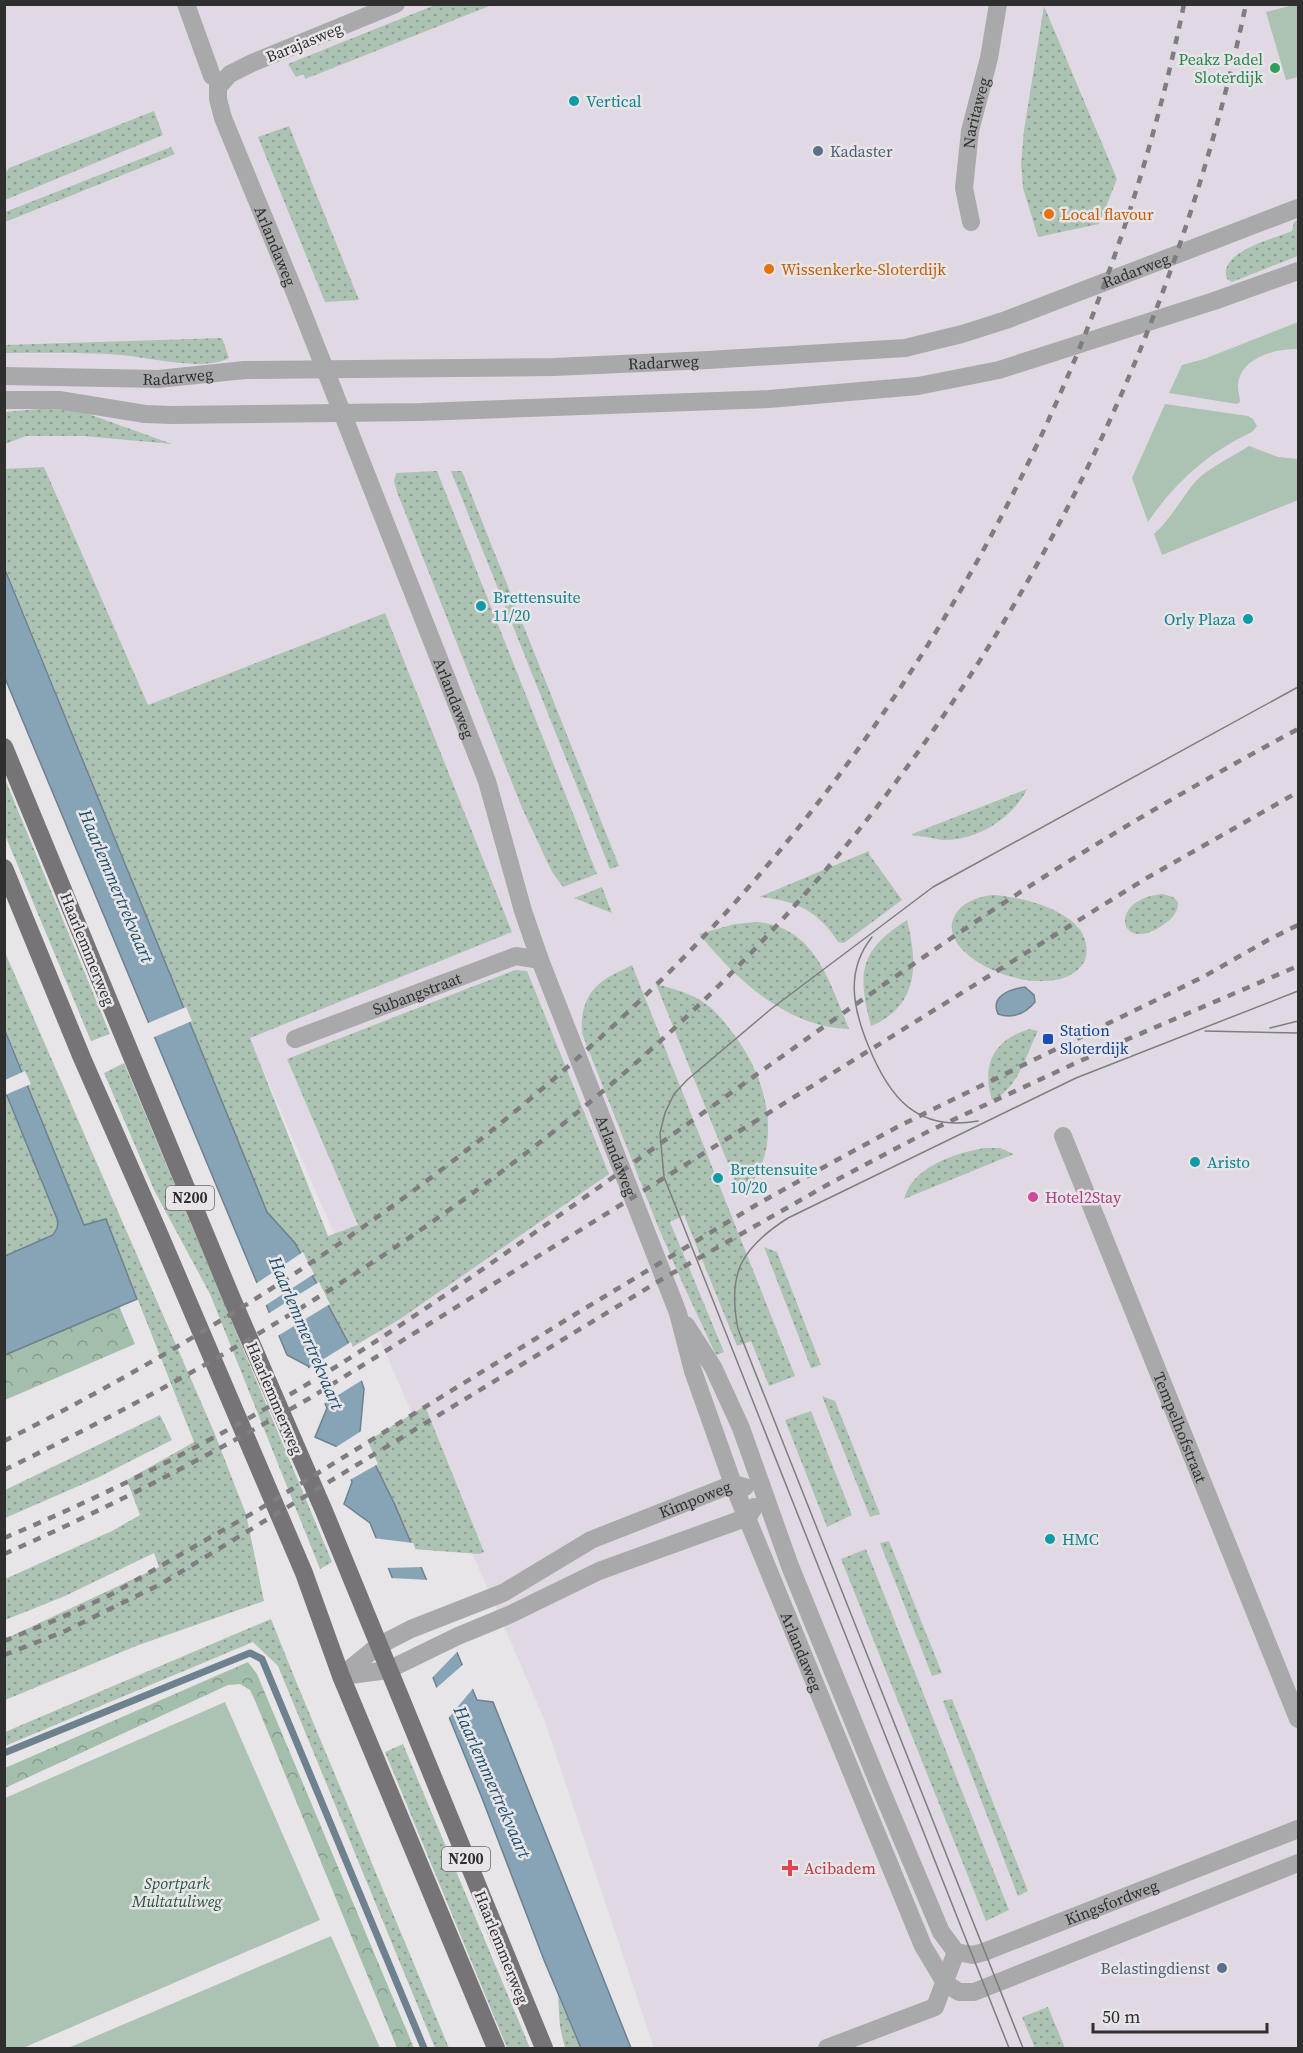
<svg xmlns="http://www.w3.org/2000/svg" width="1303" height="2053" font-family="'Source Serif 4',serif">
	<defs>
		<pattern id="grass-dots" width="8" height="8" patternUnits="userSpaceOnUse" patternTransform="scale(1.5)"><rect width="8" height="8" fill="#acc2b2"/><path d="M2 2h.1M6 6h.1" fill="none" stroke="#8c9e91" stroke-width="1.8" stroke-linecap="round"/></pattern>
		<pattern id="forest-crowns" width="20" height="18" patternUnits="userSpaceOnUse" patternTransform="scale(1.5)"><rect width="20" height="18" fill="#a3bfab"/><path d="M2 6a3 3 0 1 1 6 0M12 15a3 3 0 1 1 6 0" fill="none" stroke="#859c8c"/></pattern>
	</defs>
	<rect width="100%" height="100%" fill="#e8e5e9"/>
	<path fill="#e0d9e4" d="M5,5H1287L1298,37V2048H654L544,1719L32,536L5,464Z"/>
	<path fill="url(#grass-dots)" d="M435,5H492L305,79L304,74L296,77L288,64Z
		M1044,6L1117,179L1099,224L1038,237L1023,188L1021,164L1024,130Z
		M154,111L163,135L5,200V173L9,168Z
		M289,126L359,300L325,302L258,137Z
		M171,147L175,154L5,222V212Z
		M1298,220V256L1232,282L1227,279C1217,252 1273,239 1292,231L1294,222Z
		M222,338L229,358C202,372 150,357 120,355C82,352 43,353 5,353V345Z
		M49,408L83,412L172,444L83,436H26L5,444V412Z
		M44,467L148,705L385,613L512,932L250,1038L328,1236L358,1225L287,1059L515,970L527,971L609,1174L400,1319L351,1348L295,1243L267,1212L5,567L4,469Z
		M437,471L597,874L563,887L552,872L522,808L397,492L394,481L396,473Z
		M451,471H462L619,866L610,869Z
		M5,779L110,1034L91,1041L5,835Z
		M1027,789C1013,818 978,840 945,840C934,840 923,835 913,836L912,834Z
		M869,851V854L902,900L844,943L838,942C819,911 794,900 759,897Z
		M602,887L612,913L574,898Z
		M1163,894L1173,897L1178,902C1178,913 1172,919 1163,925C1118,956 1107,898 1163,894Z
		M994,895C1022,897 1081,911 1086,944C1087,949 1087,956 1084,962C1057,1009 930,960 955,915C962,902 980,896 994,895Z
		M907,920C918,964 919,1006 871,1026C857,974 859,950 907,920Z
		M756,922C815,926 830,983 849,1029C786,1027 737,980 699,934L735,924Z
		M4,950L214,1432L246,1514L264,1601L136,1646L5,1700V1639L159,1567L154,1553L65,1596L5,1620V1579L112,1531L140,1515L127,1480L194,1442L106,1219L84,1226L5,1028Z
		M632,965L795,1376L769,1386L751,1341L737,1346L684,1215L670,1222L724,1352L716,1355L682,1282L657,1224L583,1036C579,1019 584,996 599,984C608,976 621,971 632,965Z
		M656,984C674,989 692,993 707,1005C717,1012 725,1023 732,1032C768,1078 787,1150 741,1196Z
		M1030,1029L1038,1031C1026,1054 1018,1090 992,1100C981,1065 994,1039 1030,1029Z
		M124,1063L332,1562L320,1569L210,1294L154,1190L104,1073Z
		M4,1091L58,1221L57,1228L53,1235L5,1256Z
		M984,1148H1000L1014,1154L904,1199C913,1166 954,1154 984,1148Z
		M764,1247L777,1252L821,1365L811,1368Z
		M822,1396L835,1401L880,1514L870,1517Z
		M425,1406L484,1552L480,1554L412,1549L395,1505L364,1443Z
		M811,1411L852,1515L827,1527L785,1420Z
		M160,1415L172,1440L97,1478L5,1518V1490Z
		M889,1541L942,1673L932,1676L880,1543Z
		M866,1549L1009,1910L986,1921L841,1559Z
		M271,1619L293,1674L449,2048H435L278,1666L253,1642L5,1746V1732Z
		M952,1699L1028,1891L1018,1896L943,1701Z
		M403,1744L530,2048H507L385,1752Z
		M558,1996L581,2048H565L560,2027Z
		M1048,2007L1065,2048H1035L1022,2017Z"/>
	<path fill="url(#forest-crowns)" d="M119,1306L135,1344L5,1400V1355Z
		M248,1662L257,1674L414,2048H397L256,1703L250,1690L240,1684L228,1685L5,1788V1768Z"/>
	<path fill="#acc2b2" d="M1293,5H1298V77L1286,80L1266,12Z
		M1298,322V349C1276,348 1238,358 1238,387C1238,392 1240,397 1240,402L1237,404L1169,393L1182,365L1204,359Z
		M1165,404L1248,416L1253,419L1257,426L1252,432C1209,452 1175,482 1148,522L1132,478Z
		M1249,446L1278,457L1298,459V500L1162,555L1154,534C1170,520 1181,499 1195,482C1205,470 1235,455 1249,446Z
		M225,1702L320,1920L23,2048H5V1798Z
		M331,1936L380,2048H68Z"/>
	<path fill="#87a4b7" stroke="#6d818e" stroke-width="1.5" d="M4,567L267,1212L295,1243L351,1348L364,1389L360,1432L364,1442L395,1505L477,1700L493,1702L631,2048H581L544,1960L482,1798L370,1523L344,1504L352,1482L340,1448L315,1437L327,1408L308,1366L287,1355L5,678Z
		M1025,987L1034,995L1035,1002C1025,1014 1013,1019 998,1014C990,996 1010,989 1025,987Z
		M4,1028L84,1225L106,1219L137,1299L5,1355V1256L53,1235L57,1228L58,1221L5,1091Z"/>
	<path fill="#e8e5e9" d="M186,1007L192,1021L152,1038L146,1024Z
		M25,1071L31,1084L5,1095V1080Z
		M303,1252L314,1274L263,1307L254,1285Z
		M319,1282L330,1304L276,1337L266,1315Z
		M351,1342L364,1379L322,1405L306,1370Z
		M363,1430L378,1464L348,1481L337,1450L333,1449Z
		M373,1538L413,1543L423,1567L385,1568Z
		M391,1578L429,1580L459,1650L430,1680Z
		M465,1663L475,1686L446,1721L434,1690Z"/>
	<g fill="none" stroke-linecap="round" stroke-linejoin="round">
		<path stroke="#6d818e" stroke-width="7" d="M4,1753L250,1653L262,1659L424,2048"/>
		<g stroke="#a9a8aa" stroke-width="18">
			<path d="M186,4L212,76"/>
			<path id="s1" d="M971,222L964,188L970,131L989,58L998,4"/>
			<path id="s2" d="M295,1039L516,956L540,960"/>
			<path id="s3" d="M1063,1136L1298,1719"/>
			<path d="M827,2048L935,2007L956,1952"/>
		</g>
		<g stroke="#a9a8aa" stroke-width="18">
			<path id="s4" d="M396,4L252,63L230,74L218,87V99L223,118L295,293L487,781L523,911L540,960L678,1313L693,1371L733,1484L923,1946L945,1983L959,1992H974L1298,1863"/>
			<path id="s5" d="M4,376L158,379L245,370L554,367L708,360L905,348L962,334L1006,320L1298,208"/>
			<path d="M4,400H59L145,414L172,415L421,412L769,399L918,386L999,370L1214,301L1298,271"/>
			<path id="s6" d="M686,1325L713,1367L741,1428L790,1566L875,1775L941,1932L956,1952L973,1955L984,1952L1298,1829"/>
			<path id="s7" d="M341,1676L378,1646L411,1629L503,1593L591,1540L733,1484L745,1487"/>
			<path d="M343,1676L388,1670L458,1636L511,1614L599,1571L748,1517L754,1507"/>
		</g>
		<path stroke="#767477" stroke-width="18" d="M4,747L232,1299L324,1511L544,2048
			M4,868L82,1058L158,1231L304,1573L341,1676L496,2048"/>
		<path stroke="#7f7d7f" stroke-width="1.5" d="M872,937C845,971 853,1008 868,1045C889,1097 916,1132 978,1121
			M1270,1028L1298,1021
			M1205,1031L1298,1033
			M1009,2048L718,1313L664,1177L660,1133L665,1113L674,1094L687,1080L771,1009L933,887L1298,687
			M1023,2048L738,1329C727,1273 741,1248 788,1218L1076,1078L1298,991"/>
		<path stroke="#7f7d7f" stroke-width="4.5" stroke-dasharray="8 8" stroke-linecap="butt" d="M4,1441C251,1317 495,1151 688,953C937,696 1113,355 1184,4
			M4,1470C247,1352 482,1207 680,1023C969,753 1165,391 1246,4
			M4,1538C139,1481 269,1412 390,1332C463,1284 534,1233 605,1183C720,1101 834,1018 950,939C1062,862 1179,793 1298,729
			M4,1554C109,1508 210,1455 310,1398L1145,879L1298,792
			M4,1641L58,1619L110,1595L152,1571L258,1510L574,1315L756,1205L824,1167L901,1125L1203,977L1268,940L1298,925
			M4,1655L63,1632L161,1584L664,1278L827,1185L929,1131L1121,1042L1298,966"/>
	</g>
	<circle fill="#2e9e5b" stroke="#e8e5e9" stroke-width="2" cx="1275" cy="68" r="6"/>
	<g fill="#0f9aa8" stroke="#e8e5e9" stroke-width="2">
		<circle cx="574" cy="101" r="6"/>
		<circle cx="481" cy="606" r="6"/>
		<circle cx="1248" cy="619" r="6"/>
		<circle cx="1195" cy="1162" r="6"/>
		<circle cx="718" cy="1178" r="6"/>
		<circle cx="1050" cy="1539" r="6"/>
	</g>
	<g fill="#5c6f8a" stroke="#e8e5e9" stroke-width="2">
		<circle cx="818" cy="151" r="6"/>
		<circle cx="1222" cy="1968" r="6"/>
	</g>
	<g fill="#e8710a" stroke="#e8e5e9" stroke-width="2">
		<circle cx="1049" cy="214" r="6"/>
		<circle cx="769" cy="269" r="6"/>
	</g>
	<rect fill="#1a4fb4" stroke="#e8e5e9" stroke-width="2" x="1042" y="1033" width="12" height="12" rx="3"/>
	<circle fill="#d1479c" stroke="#e8e5e9" stroke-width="2" cx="1033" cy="1197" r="6"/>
	<path fill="#e0444e" stroke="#e8e5e9" stroke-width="2" d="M787 1859h6v6h6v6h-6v6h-6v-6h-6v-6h6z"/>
	<g text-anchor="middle" stroke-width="5" stroke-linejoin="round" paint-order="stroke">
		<g fill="#e8e5e9" stroke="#676668" stroke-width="1.5">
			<rect x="166" y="1186" width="48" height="24" rx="4.5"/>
			<rect x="442" y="1847" width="48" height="24" rx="4.5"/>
		</g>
		<g font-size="15" font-weight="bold" fill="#302f30">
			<text x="190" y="1203">N200</text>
			<text x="466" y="1864">N200</text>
		</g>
		<g font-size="16" fill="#302f30" stroke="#e8e5e9">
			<text transform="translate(304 42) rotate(-22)" y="6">Barajasweg</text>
			<text dy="6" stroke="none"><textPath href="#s1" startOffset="111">Naritaweg</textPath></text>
			<text dy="6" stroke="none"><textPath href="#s4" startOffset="368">Arlandaweg</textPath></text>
			<text dy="6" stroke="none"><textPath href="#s5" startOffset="1146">Radarweg</textPath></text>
			<text dy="6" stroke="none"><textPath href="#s5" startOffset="660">Radarweg</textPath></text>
			<text dy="6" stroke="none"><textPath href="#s5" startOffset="174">Radarweg</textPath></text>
			<text dy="6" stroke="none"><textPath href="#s4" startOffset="854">Arlandaweg</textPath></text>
			<text transform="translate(88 949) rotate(68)" y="6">Haarlemmerweg</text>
			<text dy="6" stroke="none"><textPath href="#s2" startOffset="130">Subangstraat</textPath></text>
			<text dy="6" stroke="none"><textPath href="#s4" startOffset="1340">Arlandaweg</textPath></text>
			<text transform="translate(275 1398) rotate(67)" y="6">Haarlemmerweg</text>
			<text dy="6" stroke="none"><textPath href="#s3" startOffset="314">Tempelhofstraat</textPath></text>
			<text dy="6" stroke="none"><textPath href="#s7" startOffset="398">Kimpoweg</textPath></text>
			<text dy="6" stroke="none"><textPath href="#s4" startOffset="1870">Arlandaweg</textPath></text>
			<text dy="6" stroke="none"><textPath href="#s6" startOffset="850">Kingsfordweg</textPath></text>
			<text transform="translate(502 1947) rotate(68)" y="6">Haarlemmerweg</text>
		</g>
		<g font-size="16" fill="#27864d" stroke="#e8e5e9" text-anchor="end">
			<text x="1263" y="65">Peakz Padel<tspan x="1263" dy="18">Sloterdijk</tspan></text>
		</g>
		<g font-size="16" fill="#0d838f" stroke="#e8e5e9" text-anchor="start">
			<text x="586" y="107">Vertical</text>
			<text x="493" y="603">Brettensuite<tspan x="493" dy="18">11/20</tspan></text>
			<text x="1236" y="625" text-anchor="end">Orly Plaza</text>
			<text x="1207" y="1168">Aristo</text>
			<text x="730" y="1175">Brettensuite<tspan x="730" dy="18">10/20</tspan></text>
			<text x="1062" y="1545">HMC</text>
		</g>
		<g font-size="16" fill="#4e5e75" stroke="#e8e5e9" text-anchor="start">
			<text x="830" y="157">Kadaster</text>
			<text x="1210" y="1974" text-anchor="end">Belastingdienst</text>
		</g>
		<g font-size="16" fill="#c56008" stroke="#e8e5e9" text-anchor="start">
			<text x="1061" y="220">Local flavour</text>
			<text x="781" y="275">Wissenkerke-Sloterdijk</text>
		</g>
		<g font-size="16" fill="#164399" stroke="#e8e5e9" text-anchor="start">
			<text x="1060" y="1036">Station<tspan x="1060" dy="18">Sloterdijk</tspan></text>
		</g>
		<g font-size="16" fill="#b23c85" stroke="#e8e5e9" text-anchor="start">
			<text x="1045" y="1203">Hotel2Stay</text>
		</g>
		<g font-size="16" fill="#be3a42" stroke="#e8e5e9" text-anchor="start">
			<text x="804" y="1874">Acibadem</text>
		</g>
		<g font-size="16" font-style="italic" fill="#255437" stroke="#e8e5e9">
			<text x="177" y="1889">Sportpark<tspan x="177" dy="18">Multatuliweg</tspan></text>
		</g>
		<g font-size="18" font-style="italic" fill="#194d69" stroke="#e8e5e9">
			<text transform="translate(116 886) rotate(67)" y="6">Haarlemmertrekvaart</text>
			<text transform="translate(306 1333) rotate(67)" y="6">Haarlemmertrekvaart</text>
			<text transform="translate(492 1782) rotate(66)" y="6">Haarlemmertrekvaart</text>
		</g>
	</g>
	<rect width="1303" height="2053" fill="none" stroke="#302f30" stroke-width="12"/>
	<path d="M1093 2023v9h174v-9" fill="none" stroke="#302f30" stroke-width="3"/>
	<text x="1102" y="2023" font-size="18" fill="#302f30" stroke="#e8e5e9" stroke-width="4.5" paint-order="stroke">50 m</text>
</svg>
